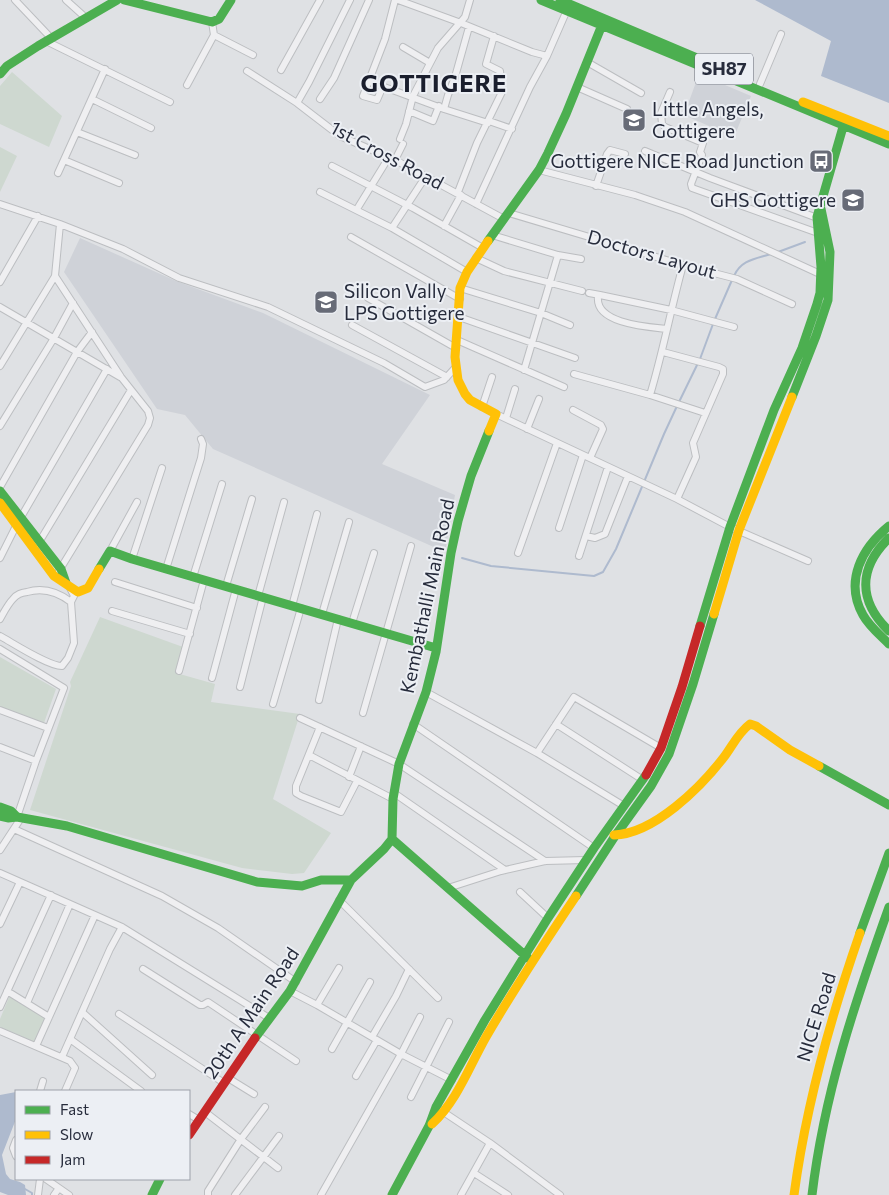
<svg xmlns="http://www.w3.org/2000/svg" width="889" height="1195" font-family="Commissioner,sans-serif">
	<rect width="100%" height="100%" fill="#dfe1e4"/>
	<path fill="#cfd2d8" d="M699,74L751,96L734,137L684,115Z
		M80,238L176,281L263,313L430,395L382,464L455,495L445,552L213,449L185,415L157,409L64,272Z"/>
	<path fill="#ced8d0" d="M12,72L62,116L49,147L0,124V86Z
		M0,147L17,156L0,192Z
		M100,617L183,647L176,673L215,684L211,702L300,714L273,799L331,833L304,873L292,874L242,868L30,810L71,686L70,682Z
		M0,657L56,689L44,723L0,707Z
		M10,995L46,1018L35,1042L0,1027V1019Z"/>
	<path fill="#aebace" d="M755,0H889V103L821,76L831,41Z
		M16,1092V1119L2,1155L6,1174L10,1179L20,1182L25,1185L26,1195H8L0,1192V1095Z"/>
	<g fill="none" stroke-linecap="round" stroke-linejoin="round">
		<path stroke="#aebace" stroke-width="2" d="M778,252L805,242
			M734,276C741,260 755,259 771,254
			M715,319L732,280
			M700,359L713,324
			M679,402L698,363
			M462,558L491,566L594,576L603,572L616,549L664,434L677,406
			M25,1189L32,1193V1195"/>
		<g stroke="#bcbec1" stroke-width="8">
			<path id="street" d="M15,0L51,38
				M66,0L86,18
				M398,0L461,23L532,52L547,56
				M212,22L214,35L253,55
				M46,41L170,102
				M403,47L430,63
				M587,62L641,93
				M281,70L320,0
				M247,71L297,103L340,136L397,161L504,219
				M368,81L444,109L448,95L455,77L469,27
				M760,84L781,34
				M187,85L214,35
				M383,86L377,100L363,96L385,39L395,0
				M577,87L627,109
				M670,92L661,113L662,124L665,127L703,143L700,152L702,155L691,184L692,188L818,233
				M92,99L151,128
				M320,99L334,78L369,0
				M297,103L309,82L350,0
				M444,109L488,123
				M409,111L433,121L439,106
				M489,121L512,129
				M77,132L135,155
				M400,139L406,124L413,96L438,48L465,17L470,0
				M645,151L710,178L820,219
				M64,160L119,183
				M395,160L403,144
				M332,166L413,208L483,248
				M539,170L635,195L685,212L820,274
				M58,173L105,69
				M596,186L607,154L610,150L625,154
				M320,192L392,228L467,272
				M458,192L477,143L502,92L500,71L486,64L494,36
				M0,204L60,224L55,276L121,377L148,411L150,418L148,425L59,571
				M476,204L530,87L547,56L567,10
				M357,209L389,157
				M509,213L683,265L737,279L792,304
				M60,224L123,249L179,278L268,307L384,363L425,387L444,380L455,368
				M444,226L461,195
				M392,228L426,176
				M492,235L558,255L581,259
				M351,237L460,299
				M476,258L504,271L582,291
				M683,265C671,308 663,352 650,395L705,413
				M0,282L38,216
				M460,288L541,313L570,325
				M589,293L600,295
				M368,298L456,348
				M0,307L120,377
				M459,317L575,358
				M352,325L447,377
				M667,329C649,327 595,324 598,297L600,295L671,310L734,327
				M457,340L564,387
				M0,366L55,276
				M524,370L558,255
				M574,374L650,395
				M482,407L492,377
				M573,410L601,425L603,429L590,458
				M496,414L677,499L696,457L693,443L723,374V369L719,367L663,352
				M506,418L515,389
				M0,426L54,338L73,303
				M527,429L539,399
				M0,487L77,352L92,332
				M677,499L730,527L808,561
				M559,528L583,455
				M586,536L595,538L605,534L628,476
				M38,544L131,390
				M110,551L137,502
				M518,553L557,443
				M579,556L608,467
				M0,558L17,524L107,369
				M132,559L162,468
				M166,569L201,458L203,444L201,439
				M193,577L222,484
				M115,582L197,608
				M226,586L252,499
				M258,596L284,502
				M292,606L317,514
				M112,611L190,634
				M322,614L349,522
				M0,619C4,612 8,604 13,599C17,594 21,593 27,592C44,587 58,592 71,602
				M352,623L374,553
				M0,636C13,643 48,666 62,666L68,658L74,643L71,602L74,596L70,588
				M0,649L64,688L36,761L17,817
				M179,671L204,580
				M212,678L236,589
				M240,687L263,597
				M426,692L537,753L624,806
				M319,700L338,619
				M273,704L301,608
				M0,710L48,728
				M363,713L411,546
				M300,718L399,764L545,861
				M413,724L594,848
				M556,724L643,780
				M320,727L296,786V793L301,796L341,812L357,781
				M0,747L36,761
				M537,753L574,697L661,748
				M309,755L393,799
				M349,777L361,746
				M394,793L505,870
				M14,829L162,896L218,928L296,982
				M0,850L21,818
				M0,873L122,927L269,1018
				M448,888L501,871L545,861L586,860
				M520,892L548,918
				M339,900L438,998
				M0,924L20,882
				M143,969L200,1005H203L208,1002L296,1061
				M7,991L49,1017
				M290,991L317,1005L401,1054L452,1080
				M27,1003L70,904
				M317,1005L339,968
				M0,1007L51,895
				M82,1012L152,1075
				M119,1014L224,1083
				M0,1031L70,1061L75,1068L65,1091
				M372,1037L396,996L409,969
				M70,1039L141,1091
				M36,1046L95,915
				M332,1049L370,982
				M62,1057L110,949L122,927
				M356,1076L377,1040
				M228,1078L254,1094
				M40,1091L43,1081
				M411,1097L449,1022
				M436,1107L490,1143L560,1195
				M205,1112L278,1168
				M189,1114L199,1120
				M16,1140L13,1148L16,1156
				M474,1173L508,1195
				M46,1179L69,1195
				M38,1195L40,1179
				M54,1195L59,1188
				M208,1195V1191L241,1139L265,1107
				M235,1195L279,1136
				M321,1195L401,1054L420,1017
				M461,1195L490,1143"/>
		</g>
		<use href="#street" stroke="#efeff1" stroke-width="6"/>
		<path stroke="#4caf50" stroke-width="9" d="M124,0L212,22L219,19L231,0
			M541,0L889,144
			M560,0L711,64
			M0,74L7,66L38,46L117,0
			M488,241L539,170L548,153L566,114L604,20
			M792,397L816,336L828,300L830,252L821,209
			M0,491L61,569L66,583
			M889,526C862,548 844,581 863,615C869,626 880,635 889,644
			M889,538C858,568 858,601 889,631
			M99,569L110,551L132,559L436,648
			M700,626L730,527L774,410L802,348L817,304L820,293L821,267L817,217L845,120
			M819,766L889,805
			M0,807L11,811L17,817
			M0,816L8,818L17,817L67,826L257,882L302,886L321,880H351
			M392,839L528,958
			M576,896L615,836L651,786L669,754L693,684L714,614
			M860,933L889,853
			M255,1038L290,991L351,880L384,849L392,839L393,799L399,764L426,692L436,652L451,553L458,521L471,476L489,431
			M152,1195L160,1179
			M392,1195L429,1126L436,1107L485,1020L548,918L594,848L646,775
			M812,1195C824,1094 855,1002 889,907"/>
		<path stroke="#ffc107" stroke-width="9" d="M803,102L889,136
			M488,241L467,272L460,288L455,357L458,380L465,394L470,400L496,414L489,431
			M0,503L54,576L78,592L88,588L99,569
			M714,614L739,530L792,397
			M614,835C654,834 701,787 724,757C733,745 738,733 750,724L756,726L790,750L819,766
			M432,1124C457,1101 469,1067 486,1037C514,989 545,942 576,896
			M794,1195C806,1105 830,1019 860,933"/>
		<path stroke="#c62828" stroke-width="9" d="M646,775L661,748L682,687L700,626
			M189,1135L255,1038"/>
	</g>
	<defs>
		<g id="school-square" transform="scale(1.25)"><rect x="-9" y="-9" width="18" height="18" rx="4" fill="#676b77" stroke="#eceff4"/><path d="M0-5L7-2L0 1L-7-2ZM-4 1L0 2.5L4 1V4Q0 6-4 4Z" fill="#fff"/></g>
		<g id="bus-square" transform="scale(1.25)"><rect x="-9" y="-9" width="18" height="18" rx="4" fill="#676b77" stroke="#eceff4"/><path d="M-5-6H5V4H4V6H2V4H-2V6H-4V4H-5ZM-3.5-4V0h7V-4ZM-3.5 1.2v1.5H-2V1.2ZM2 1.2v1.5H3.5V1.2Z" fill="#fff"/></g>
	</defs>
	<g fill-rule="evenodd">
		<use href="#school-square" x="634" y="120"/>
		<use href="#bus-square" x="821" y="161"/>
		<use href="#school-square" x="853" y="200"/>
		<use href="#school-square" x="326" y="302"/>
	</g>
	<g text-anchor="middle" stroke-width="4" stroke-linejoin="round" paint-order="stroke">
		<rect fill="#eceff4" stroke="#626673" stroke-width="1" x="695" y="53.5" width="58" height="31" rx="4"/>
		<g font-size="18" font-weight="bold" fill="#272c3c">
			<text x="724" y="75">SH87</text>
		</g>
		<g font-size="19" fill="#272c3c" stroke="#eceff4" text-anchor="start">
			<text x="652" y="116">Little Angels,<tspan x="652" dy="22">Gottigere</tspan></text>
			<text x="804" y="168" text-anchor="end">Gottigere NICE Road Junction</text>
			<text x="836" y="207" text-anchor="end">GHS Gottigere</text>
			<text x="344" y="298">Silicon Vally<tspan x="344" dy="22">LPS Gottigere</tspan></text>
		</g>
		<g font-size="19" fill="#272c3c" stroke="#eceff4">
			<text transform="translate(387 155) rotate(28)" y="7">1st Cross Road</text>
			<text transform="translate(652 254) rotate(16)" y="7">Doctors Layout</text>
			<text transform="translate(427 596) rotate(-78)" y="7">Kembathalli Main Road</text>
			<text transform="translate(251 1013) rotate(-56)" y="7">20th A Main Road</text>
			<text transform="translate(816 1017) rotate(-73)" y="7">NICE Road</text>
		</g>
		<g font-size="24" font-weight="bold" letter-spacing="1" fill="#1a1e2d" stroke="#eceff4">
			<text x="434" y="92">GOTTIGERE</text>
		</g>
	</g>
	<rect x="15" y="1090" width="175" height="90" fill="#eceff4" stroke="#9da1aa"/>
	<rect x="25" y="1106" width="25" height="8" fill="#4caf50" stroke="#9da1aa"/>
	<text x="60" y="1115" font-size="15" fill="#272c3c">Fast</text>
	<rect x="25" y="1131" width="25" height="8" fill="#ffc107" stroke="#9da1aa"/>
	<text x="60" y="1140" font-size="15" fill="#272c3c">Slow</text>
	<rect x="25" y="1156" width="25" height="8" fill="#c62828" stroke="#9da1aa"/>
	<text x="60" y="1165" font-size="15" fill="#272c3c">Jam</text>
</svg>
